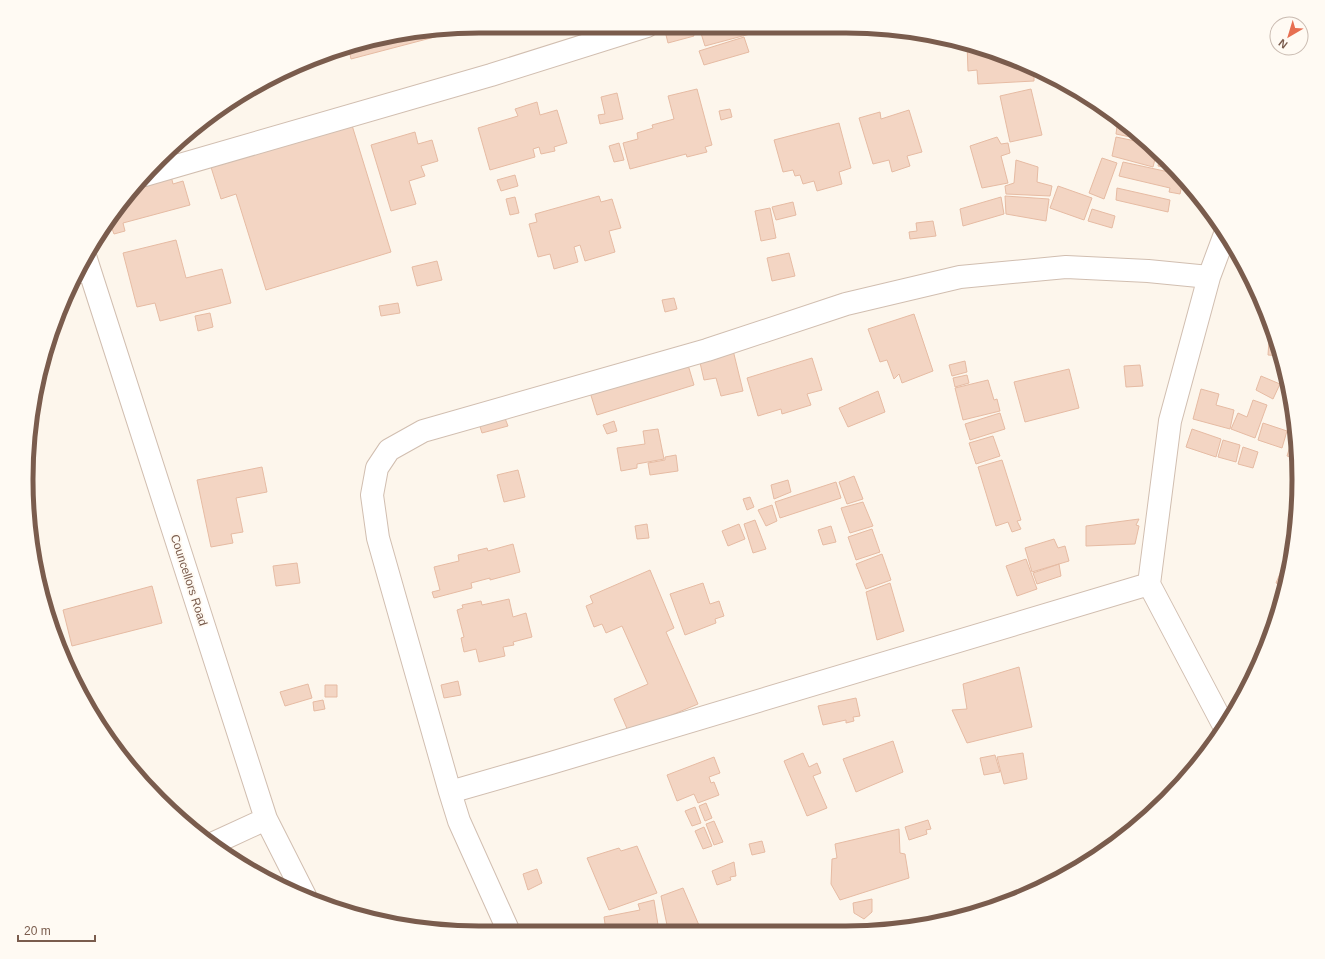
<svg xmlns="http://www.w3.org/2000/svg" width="1325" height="959" font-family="Arial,sans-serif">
	<rect width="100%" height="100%" fill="#fdf6ec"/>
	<path fill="#f3d5c3" stroke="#e6bba3" d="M683,26H691L694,36L668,43L665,31Z
		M702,26H747L750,34L705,46L699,27Z
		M465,28V29L351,59L348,46L362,42Z
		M744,37L749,52L704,65L699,51Z
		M967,43L1019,61L1034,68V81L978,84L977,70L968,71Z
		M697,89L712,145L705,147L707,152L687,157L686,154L630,169L623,143L638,139L637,133L653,128L652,125L674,119L668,96Z
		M1031,89L1042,135L1010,142L1000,96Z
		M617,93L623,119L600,124L598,115L605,114L601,97Z
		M537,102L540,115L557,110L567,143L554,147L555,151L541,154L539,147L533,149L535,157L490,170L478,128L518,116L515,109Z
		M730,109L732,117L721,120L719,111Z
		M909,110L922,152L907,156L910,166L892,172L889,160L873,164L859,118L880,112L881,119Z
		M1118,119L1137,132L1135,138L1116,134Z
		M351,122L391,252L266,290L236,194L221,199L210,164Z
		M839,123L851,168L839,172L842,184L817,191L814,181L803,184L800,175L795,176L793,170L783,172L774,140Z
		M415,132L418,144L432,140L438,161L421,166L425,176L409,181L416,204L391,211L371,145Z
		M997,137L1001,144L1008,143L1010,153L1001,156L1008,183L982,188L970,146Z
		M1116,137L1150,144L1157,151L1153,167L1112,156Z
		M619,143L624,160L614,162L609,146Z
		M1160,155L1173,169L1158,166Z
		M1102,158L1117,163L1104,199L1089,193Z
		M1016,160L1038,167L1037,182L1052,186L1050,196L1006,194L1005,186L1014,183Z
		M1123,162L1178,174L1183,180L1180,194L1169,192L1170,188L1119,176Z
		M515,175L518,186L501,191L497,180Z
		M171,176L173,184L183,181L190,205L123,223L125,231L114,234L111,226L108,227L135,186Z
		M1058,186L1092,198L1084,220L1050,208Z
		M1117,188L1170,200L1168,212L1116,200Z
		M599,196L601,202L612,199L621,228L609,231L615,252L585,261L580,245L574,247L578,262L554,269L550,254L538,257L529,224L537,222L535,214Z
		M1005,196L1049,199L1046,221L1006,214Z
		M515,197L519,213L510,215L506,199Z
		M1001,197L1004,214L963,226L960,209Z
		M793,202L796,215L776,220L772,207Z
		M770,208L776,238L761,241L755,211Z
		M1092,209L1115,216L1112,228L1088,221Z
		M933,221L936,236L910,239L909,232L917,231L916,223Z
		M176,240L186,278L222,269L231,303L160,321L155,303L137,307L123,253Z
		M789,253L795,276L772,281L767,258Z
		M437,261L442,280L417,286L412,267Z
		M674,298L677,309L665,312L662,300Z
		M398,303L400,313L381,316L379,306Z
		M210,313L213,327L198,331L195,316Z
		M914,314L933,371L902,383L899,374L894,379L887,360L880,362L868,329Z
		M1270,326L1281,356L1268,355Z
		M732,346L743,391L721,396L716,378L704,380L698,354Z
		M686,358L694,385L597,415L589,389Z
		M812,358L822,390L807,394L811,405L782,414L781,409L758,416L747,378Z
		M965,361L967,372L952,376L949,365Z
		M1140,365L1143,386L1126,387L1124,366Z
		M1069,369L1079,408L1025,422L1014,382Z
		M967,375L969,383L955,387L953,378Z
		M1261,376L1280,384L1273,399L1256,390Z
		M988,380L994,400L997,399L1000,411L963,420L955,388Z
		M1201,389L1219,394L1216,405L1234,410L1230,429L1193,419Z
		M878,391L885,412L848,427L839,408Z
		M1253,400L1267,405L1255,438L1231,429L1238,413L1247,417Z
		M503,413L508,426L482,433L478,420Z
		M1000,413L1005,429L970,440L965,424Z
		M614,421L617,431L607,434L603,425Z
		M1263,423L1287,431L1282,448L1258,440Z
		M658,429L664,459L637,464V468L621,471L617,448L645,444L643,431Z
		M1192,429L1221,439L1216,457L1186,447Z
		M1295,430L1298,450V459L1287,456Z
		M993,436L1000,456L976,464L969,443Z
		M1223,440L1240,445L1236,462L1218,457Z
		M1243,447L1258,452L1253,468L1238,464Z
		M676,455L678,471L650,475L648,463L665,460V457Z
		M1002,460L1021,520L1017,521L1021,529L1012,532L1008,522L996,526L978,467Z
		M262,467L267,492L236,498L243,532L231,534L233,543L211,547L197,480Z
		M518,470L525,497L504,502L497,475Z
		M854,476L863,499L847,504L839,482Z
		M788,480L791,492L774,499L771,485Z
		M836,482L841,498L780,518L775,502Z
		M750,497L754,507L747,510L743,499Z
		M863,502L873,526L850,533L841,508Z
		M772,505L777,521L766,526L758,510Z
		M1139,519L1136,525L1139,526L1135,544L1086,546V526Z
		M755,520L766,549L753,553L744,524Z
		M647,524L649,538L637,539L635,526Z
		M739,524L745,539L728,546L722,531Z
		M831,526L836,542L823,545L818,530Z
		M872,529L880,552L856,560L848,537Z
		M1295,538L1284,587L1276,583Z
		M1054,539L1058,548L1065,546L1069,561L1032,572L1025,548Z
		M513,544L520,572L490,580V578L471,583L472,588L434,598L432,592L440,590L434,567L459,561L458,555L487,548L488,551Z
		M882,554L891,580L866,589L856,564Z
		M1026,559L1037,589L1017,596L1006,566Z
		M297,563L300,583L276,586L273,566Z
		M1059,564L1061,576L1037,584L1033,573Z
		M650,570L674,628L666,632L698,704L629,733L614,699L648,684L622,626L606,633L602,624L594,627L586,606L593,603L590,596Z
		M703,583L710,604L719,601L724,616L715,619L716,623L685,635L670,594Z
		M890,583L904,631L877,640L866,592Z
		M152,586L162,623L72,646L63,610Z
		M509,599L513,617L526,613L532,637L513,642L514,645L503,647L505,656L479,662L476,649L464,652L461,638L464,637L457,610L463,608L462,605L481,601L482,605Z
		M1019,667L1032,727L967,743L952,710L967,709L963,684Z
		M458,681L461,695L444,698L441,685Z
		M308,684L312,698L285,706L280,692Z
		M325,685H337V697H325Z
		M856,698L860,716L853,717L854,721L846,723V720L823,725L818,706Z
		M323,700L325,709L314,711L313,702Z
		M893,741L903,772L856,792L843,759Z
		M803,753L809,767L817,763L821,773L813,776L827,808L807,816L784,761Z
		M1023,753L1027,779L1004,784L997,757Z
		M995,755L1000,772L984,775L980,758Z
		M714,757L720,773L709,777L711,783L714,782L719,795L698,803L694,794L677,801L667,775Z
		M706,803L712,818L705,821L699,806Z
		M695,807L701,823L692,826L685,811Z
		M928,820L931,829L926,830L927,834L909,840L905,827Z
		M714,821L723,842L714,845L706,824Z
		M704,827L712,846L703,849L695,831Z
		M899,829L900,853L905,854L909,878L840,900L831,884L832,859L837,858L835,844Z
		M762,841L765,852L752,855L749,844Z
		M637,846L657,893L609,910L587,858L619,848L621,851Z
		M734,862L736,876L730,877L731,880L717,885L712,871Z
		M537,869L542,883L528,890L523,874Z
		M683,888L701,930L683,931L682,926L668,930L661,896Z
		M872,899V912L864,919L854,913L853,903Z
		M654,900L659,931H606L604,917L640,910L638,904Z
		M993,902V905L979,909L977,905Z"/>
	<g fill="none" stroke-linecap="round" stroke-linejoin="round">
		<g stroke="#d1beb0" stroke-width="13">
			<path id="service" d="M72,280L91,274"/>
		</g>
		<g stroke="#d1beb0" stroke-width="24">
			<path id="minor" d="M145,175L491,75L647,26
				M86,259L266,819L305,896
				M1149,584L1224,726
				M450,792L378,538L372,495L377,468L389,450L423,431L707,350L846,304L960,277L1066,267L1148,271L1209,277
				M214,843L266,819
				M509,932L459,821L450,792L551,763L1149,584L1170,421L1209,277L1225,234"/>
		</g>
		<use href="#service" stroke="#fff" stroke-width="11"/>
		<use href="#minor" stroke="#fff" stroke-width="22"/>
	</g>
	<g text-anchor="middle" stroke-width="4" stroke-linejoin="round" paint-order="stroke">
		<g font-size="12" fill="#7a5c4d" stroke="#fffaf3">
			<text transform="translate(189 580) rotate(72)" y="4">Councellors Road</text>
		</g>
	</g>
	<path d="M0 0H1325V959H0ZM479 33H846A446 446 0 0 1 1292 479V480A446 446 0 0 1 846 926H479A446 446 0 0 1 33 480V479A446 446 0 0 1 479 33Z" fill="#fffaf3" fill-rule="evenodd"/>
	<path fill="none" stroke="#7a5c4d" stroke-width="5" d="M479 33H846A446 446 0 0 1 1292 479V480A446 446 0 0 1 846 926H479A446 446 0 0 1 33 480V479A446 446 0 0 1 479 33Z"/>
	<g transform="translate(1289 36) rotate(218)"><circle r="19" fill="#fffaf3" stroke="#cabbb1"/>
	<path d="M0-3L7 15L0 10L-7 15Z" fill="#e76f51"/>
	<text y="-6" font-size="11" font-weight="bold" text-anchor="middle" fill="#7a5c4d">N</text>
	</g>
	<path d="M18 935v6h77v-6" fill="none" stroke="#7a5c4d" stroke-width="2"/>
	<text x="24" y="935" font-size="12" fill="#7a5c4d" stroke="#fffaf3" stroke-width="3" paint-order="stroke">20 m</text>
</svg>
